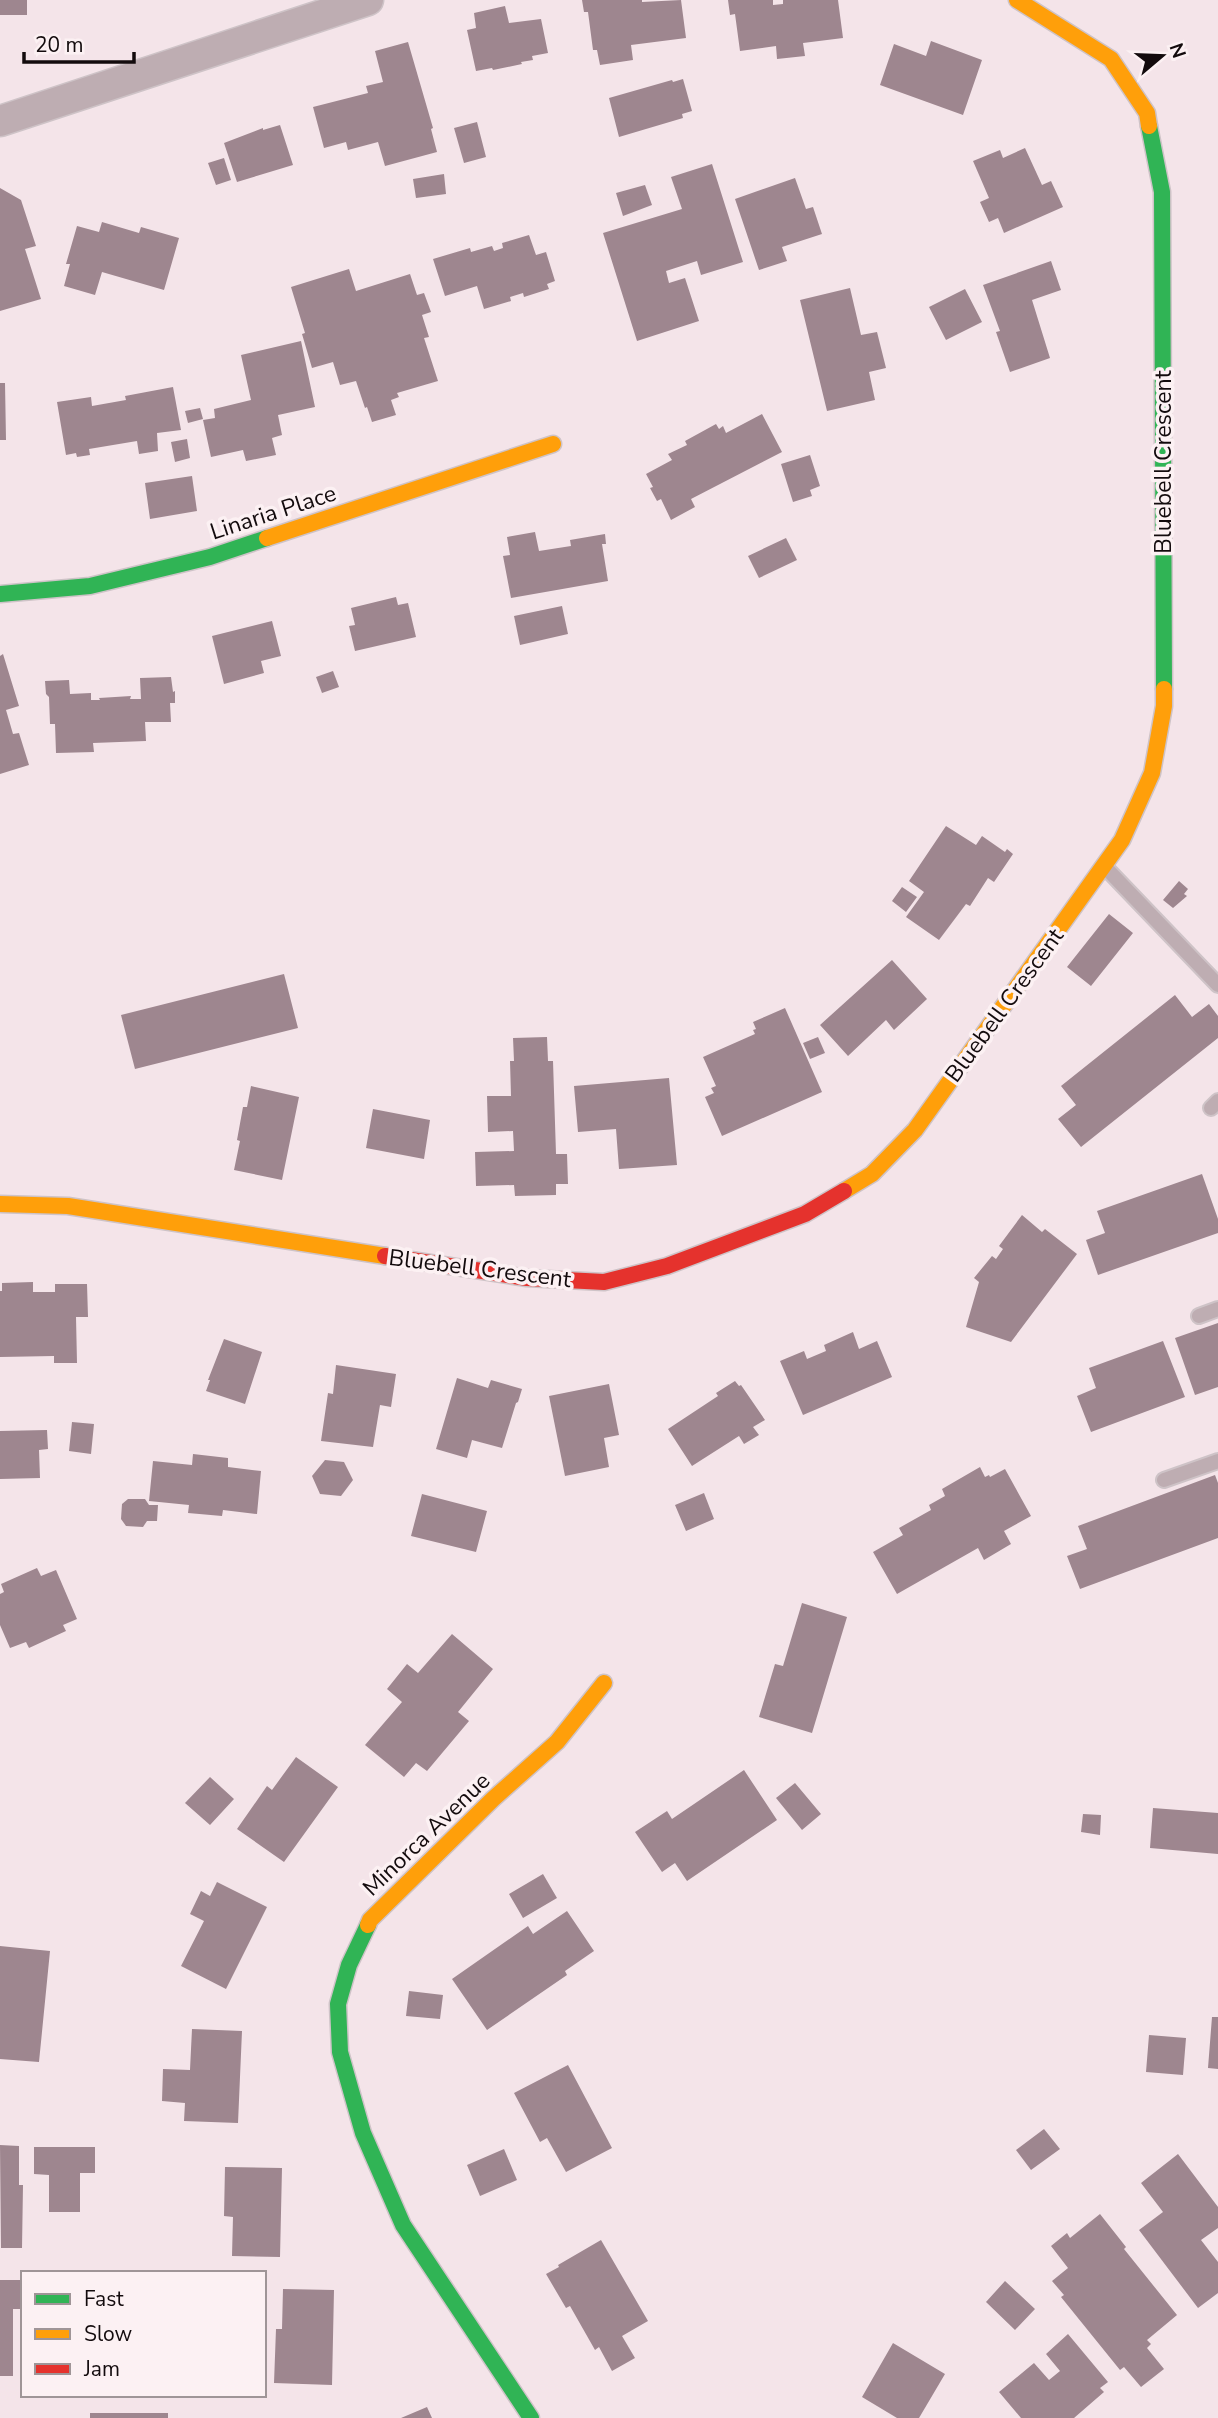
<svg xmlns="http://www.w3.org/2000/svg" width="1218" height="2418" font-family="'Nunito Sans',sans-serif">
	<rect width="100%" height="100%" fill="#f4e4e9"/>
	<path fill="#9e868f" d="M0,0H27V15H0Z
		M582,0H642V2L681,0L686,38L631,45L633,60L600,65L597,50H593L588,12H584Z
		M728,0H773V5L783,4V0H838L843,38L803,43L805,56L777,59L776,46L740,51L735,14L730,15Z
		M505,6L509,23L541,19L548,53L532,56L533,60L521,62L522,64L493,70L492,68L476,71L467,30L476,28L474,13Z
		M931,41L982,60L963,115L880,85L894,44L926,56Z
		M408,42L433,128L431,129L437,152L385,166L378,142L348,150L346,142L324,148L313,107L368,93L366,86L383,82L375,51Z
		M683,79L692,111L682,114L683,118L619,137L609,98L672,80L673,82Z
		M477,122L486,157L464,163L454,128Z
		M280,125L293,165L237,182L224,143L263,128V130Z
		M1025,148L1042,185L1051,181L1063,207L1004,233L998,218L989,222L980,202L989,198L973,161L1000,150L1003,158Z
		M224,158L231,180L216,185L208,163Z
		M712,164L743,262L701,275L697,261L666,271L669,283L685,278L699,321L637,341L603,233L682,209L671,177Z
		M444,174L446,194L416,198L413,179Z
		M795,178L806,209L813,207L822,234L782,247L787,261L759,270L735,199Z
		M645,185L652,205L623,216L616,193Z
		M0,188L21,200L36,246L25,249L41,299L0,311Z
		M102,222L139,233L141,227L179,238L164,290L102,272L95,295L64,286L70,264H66L77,226L99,232Z
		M529,235L536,255L546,252L555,281L547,284L549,289L524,297L523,293L510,297L511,301L484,309L477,286L445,296L433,259L470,248L471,252L492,246L494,251L503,248L502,243Z
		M1051,261L1061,290L1032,300L1050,358L1010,372L996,332L1000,331L983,285Z
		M349,269L356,291L410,274L417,295L424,293L431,312L422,315L429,337L424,338L438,381L397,393L399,397L391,400L396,415L372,422L367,407L365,408L356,381L340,385L333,362L312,368L302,334L305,333L291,287Z
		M850,288L861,335L877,332L886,368L869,372L875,400L827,411L800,300Z
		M965,289L982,322L946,340L929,307Z
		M301,341L315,407L278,415L282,435L272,438L276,455L246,461L243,450L211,457L203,420L215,418L214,409L251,400L241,355Z
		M0,383H5L6,440H0Z
		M173,387L181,430L157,433L158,451L139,454L137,441L89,449L90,455L77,457L76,453L66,455L57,402L91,397L92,406L126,400L125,396Z
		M200,408L203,419L188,423L185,411Z
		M762,414L782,452L691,499L695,507L671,520L661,499L657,501L650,488L653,487L646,474L672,460L668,454L687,445L685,441L716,424L719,429L723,426L726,433Z
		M187,439L190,458L175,462L171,442Z
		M810,455L820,486L810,490L812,496L793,502L781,464Z
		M192,476L197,511L150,519L145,483Z
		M535,532L539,551L571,546L570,540L605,534L606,544H602L608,581L511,598L503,556L510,555L507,537Z
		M786,538L797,560L759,578L748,556Z
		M396,597L398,605L408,603L416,637L355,651L349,626L355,625L351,608Z
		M562,606L568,634L520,645L514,616Z
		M272,621L281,656L261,661L264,673L224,684L212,636Z
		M3,654L19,706L6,710L13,734L19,733L29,765L0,774V656Z
		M333,671L339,687L322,693L316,677Z
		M171,677L173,692L175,691V703H170L171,722H145L146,741L93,743L94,752L56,753L55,724H50L49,697L46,694L45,681L69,680L70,694L91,693V700H100L99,698L131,696L130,699H141L140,678Z
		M946,826L976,845L982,836L1005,852L1007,849L1013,854L994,882L988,878L970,906L966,904L939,940L906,917L924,892L909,881Z
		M1179,881L1188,889L1184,894L1187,896L1173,908L1163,900Z
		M902,887L917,897L906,912L892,901Z
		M1109,914L1133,933L1091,986L1067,967Z
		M892,960L927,999L894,1030L886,1020L848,1056L820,1025Z
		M284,974L298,1028L135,1069L121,1015Z
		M1175,995L1192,1017L1209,1004L1218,1016V1038L1081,1147L1058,1119L1076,1105L1061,1086Z
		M785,1008L822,1092L722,1136L705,1097L714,1093L711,1088L716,1086L703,1057L755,1034L753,1030L756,1029L753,1022Z
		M547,1037L548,1061H553L556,1154H567L568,1184H556V1195L515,1196L514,1185L476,1186L475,1152L514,1151L513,1131L488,1132L487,1096H511L510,1061H514L513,1038Z
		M818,1037L825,1053L810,1059L803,1043Z
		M669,1078L677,1165L619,1169L616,1129L578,1132L574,1086Z
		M251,1086L299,1097L282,1180L234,1170L240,1141L237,1140L243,1107H247Z
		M373,1109L430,1120L424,1159L366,1148Z
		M1202,1174L1218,1219V1233L1098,1275L1086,1240L1105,1233L1097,1211Z
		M1022,1215L1042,1232L1045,1229L1077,1254L1011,1342L966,1327L979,1282L974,1278L992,1256L996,1259L1003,1249L999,1246Z
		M33,1282V1292H55V1284H87L88,1317H76L77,1363H54V1356L0,1357V1291H2V1283Z
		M1218,1323V1387L1195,1395L1175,1338Z
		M853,1332L859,1349L877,1341L892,1377L803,1415L780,1361L804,1351L807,1359L826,1351L824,1345Z
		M224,1339L262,1352L245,1404L206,1391L210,1380H208Z
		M1163,1341L1185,1397L1091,1432L1077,1396L1096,1388L1089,1368Z
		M336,1365L396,1374L391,1407L380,1405L373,1447L321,1441L328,1393L333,1394Z
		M457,1378L488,1388L491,1380L522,1389L518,1402L516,1403L502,1448L472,1440L467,1458L436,1449Z
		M735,1381L739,1386L741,1385L765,1420L753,1427L759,1435L744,1444L739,1436L692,1466L668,1429L718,1396L716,1393Z
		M609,1384L619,1435L604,1438L609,1467L565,1476L549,1396Z
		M72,1422L94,1424L91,1454L69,1451Z
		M47,1430L48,1449L39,1450L40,1478L0,1479V1431Z
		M193,1454L228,1458V1467L261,1471L257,1514L223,1510L222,1516L188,1513L189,1505L149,1501L153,1461L192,1465Z
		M325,1460L344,1462L353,1480L341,1496L320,1494L312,1476Z
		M980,1467L985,1477L989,1475L990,1477L1005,1469L1031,1516L1004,1531L1011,1544L984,1560L978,1548L897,1594L873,1552L903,1535L899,1528L931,1510L929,1505L945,1496L942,1489Z
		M1215,1475L1218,1483V1538L1080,1589L1067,1556L1087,1549L1078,1526Z
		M704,1493L714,1519L686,1531L675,1505Z
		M422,1494L487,1511L476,1552L411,1536Z
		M128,1499H145L149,1505H158L157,1521H147L143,1527L126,1526L121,1519L122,1504Z
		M37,1568L41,1576L56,1570L77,1619L63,1625L66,1631L29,1648L26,1642L10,1648L0,1625V1594L4,1592L1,1584Z
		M802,1603L847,1617L812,1733L759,1717L775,1664L783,1666Z
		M452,1634L493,1669L458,1712L469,1721L427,1771L416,1763L404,1777L365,1745L402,1702L387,1689L407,1664L418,1673Z
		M296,1757L338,1787L284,1862L237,1829L267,1786L272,1790Z
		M744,1770L777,1820L687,1881L675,1863L662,1872L635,1832L667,1811L672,1819Z
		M210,1777L234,1799L210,1825L185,1803Z
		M795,1783L821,1814L802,1830L776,1798Z
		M1153,1808L1218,1813V1854L1150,1848Z
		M1083,1814L1101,1815L1100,1835L1081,1832Z
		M543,1874L557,1898L523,1918L509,1894Z
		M217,1882L267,1907L226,1989L181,1966L204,1921L190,1914L201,1891L210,1896Z
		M567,1911L594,1951L565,1971L567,1975L487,2030L452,1979L528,1926L533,1934Z
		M0,1946L50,1951L39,2062L0,2059Z
		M409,1991L443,1995L440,2019L406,2016Z
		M1212,2017H1218V2069L1208,2068Z
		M192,2029L242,2031L238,2123L184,2121L185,2103L162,2101L163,2069L190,2070Z
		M1149,2035L1186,2038L1183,2075L1146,2072Z
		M568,2065L612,2148L566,2172L547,2138L540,2142L514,2093Z
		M1044,2129L1060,2149L1031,2170L1016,2150Z
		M0,2145L19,2146V2185H23L22,2248H1Z
		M34,2147H95V2173H80V2212H49V2175L34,2174Z
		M504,2149L517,2180L480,2196L467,2165Z
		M1178,2154L1218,2207V2228L1201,2240L1218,2262V2293L1198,2308L1139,2230L1163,2212L1141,2183Z
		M225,2167L282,2168L280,2257L232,2256L233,2217L224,2216Z
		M1100,2214L1126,2247L1124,2249L1177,2315L1147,2340L1151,2344L1147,2348L1164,2369L1141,2387L1124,2367L1120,2370L1061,2297L1064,2295L1052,2281L1068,2268L1051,2246L1067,2233L1070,2238Z
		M601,2240L648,2321L622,2336L635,2358L612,2371L599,2347L595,2350L570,2306L566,2308L546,2274L559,2267L558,2265Z
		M0,2280H23V2309H13V2376H0Z
		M1005,2281L1035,2309L1015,2330L986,2302Z
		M283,2289L334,2290L332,2385L274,2383L276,2329H282Z
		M1068,2334L1108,2382L1100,2388L1104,2392L1074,2418H1021L999,2392L1034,2363L1049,2380L1060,2371L1046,2354Z
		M893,2343L945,2374L919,2418H897L862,2397Z
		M427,2407L432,2418H401Z
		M90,2413H168V2418H90Z"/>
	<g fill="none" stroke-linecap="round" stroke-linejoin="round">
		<g stroke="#cec3c7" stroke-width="18">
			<path id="lane" d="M1105,867L1218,985
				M1211,1108L1218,1101
				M1199,1316L1218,1309
				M1164,1480L1218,1461"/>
		</g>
		<g stroke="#cec3c7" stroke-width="33">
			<path id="street" d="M0,121L368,0"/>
		</g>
		<g stroke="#cec3c7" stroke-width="19">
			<path id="fast" d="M1149,126L1162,192L1164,689
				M0,594L90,586L210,557L267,538
				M368,1925L349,1965L338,2004L340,2052L363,2133L403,2225L531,2418"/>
		</g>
		<g stroke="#cec3c7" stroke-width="19">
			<path id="slow" d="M1017,0L1111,59L1147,113L1149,126
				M267,538L553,444
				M844,1191L872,1174L915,1130L1122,840L1152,773L1164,706V689
				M0,1204L68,1206L385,1256
				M368,1925L370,1920L493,1799L557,1742L604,1683"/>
		</g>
		<g stroke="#cec3c7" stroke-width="19">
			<path id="jam" d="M385,1256L527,1278L604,1282L667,1266L805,1214L844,1191"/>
		</g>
		<use href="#lane" stroke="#beadb2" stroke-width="14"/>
		<use href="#street" stroke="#beadb2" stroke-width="30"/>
		<use href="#fast" stroke="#30b455" stroke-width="16"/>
		<use href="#slow" stroke="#ff9f0a" stroke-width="16"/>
		<use href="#jam" stroke="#e5322d" stroke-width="16"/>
	</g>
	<g text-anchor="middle" stroke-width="7" stroke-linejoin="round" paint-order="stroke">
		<g font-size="23" fill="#130b0d" stroke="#fcf1f3">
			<text transform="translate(1163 462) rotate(-90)" y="8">Bluebell Crescent</text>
			<text transform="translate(273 512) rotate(-18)" y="8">Linaria Place</text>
			<text transform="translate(1004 1005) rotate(-54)" y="8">Bluebell Crescent</text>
			<text transform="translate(480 1268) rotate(7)" y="8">Bluebell Crescent</text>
			<text transform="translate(426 1834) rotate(-44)" y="8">Minorca Avenue</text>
		</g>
	</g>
	<rect x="21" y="2271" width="245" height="126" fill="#fcf1f3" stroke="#9f9597" stroke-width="2"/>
	<rect x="35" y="2294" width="35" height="10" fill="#30b455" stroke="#9f9597" stroke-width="2"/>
	<text x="84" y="2306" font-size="21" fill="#130b0d">Fast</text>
	<rect x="35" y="2329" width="35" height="10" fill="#ff9f0a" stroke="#9f9597" stroke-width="2"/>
	<text x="84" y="2341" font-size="21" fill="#130b0d">Slow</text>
	<rect x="35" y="2364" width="35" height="10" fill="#e5322d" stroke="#9f9597" stroke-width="2"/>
	<text x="84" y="2376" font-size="21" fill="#130b0d">Jam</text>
	<g transform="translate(1162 56) rotate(71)" stroke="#fcf1f3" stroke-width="5" paint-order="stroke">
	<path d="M0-5L12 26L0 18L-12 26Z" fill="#130b0d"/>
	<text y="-10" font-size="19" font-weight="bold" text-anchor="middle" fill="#130b0d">N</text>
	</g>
	<path d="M24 52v10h110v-10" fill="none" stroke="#130b0d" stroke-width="3.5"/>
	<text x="35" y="52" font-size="21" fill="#130b0d" stroke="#fcf1f3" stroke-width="5" paint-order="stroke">20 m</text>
</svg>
